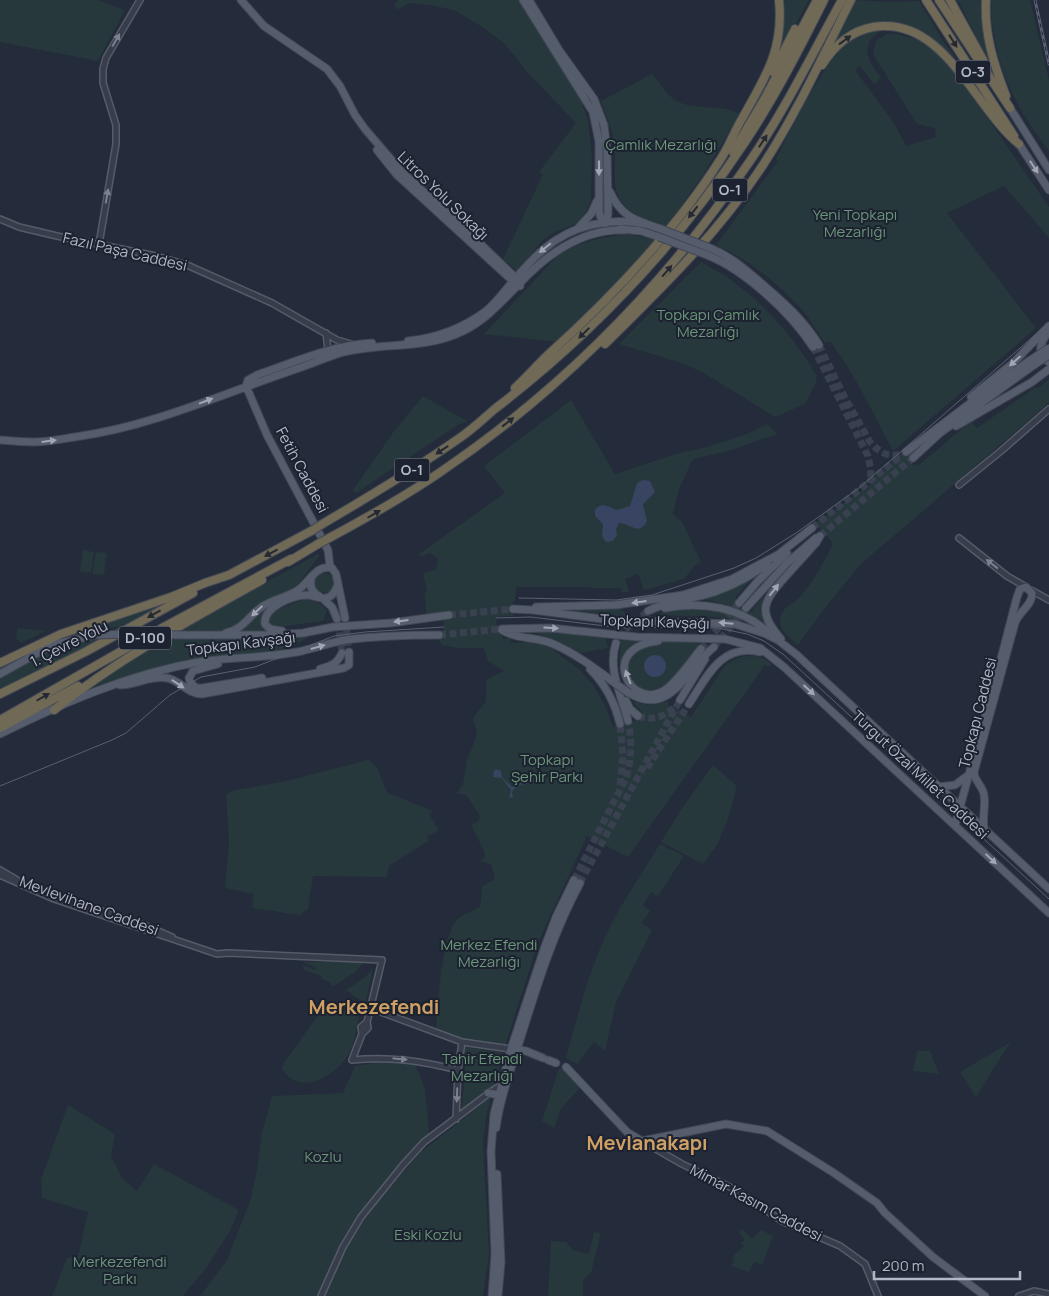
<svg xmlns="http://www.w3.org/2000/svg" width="1049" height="1296" font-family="Manrope,sans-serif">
	<rect width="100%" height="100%" fill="#242b3a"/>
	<path fill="#26383c" d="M0,0H98L125,10L98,61L0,42Z
		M399,0H518L579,95L588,121L592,156L591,200L585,214L575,224L551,234L541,242L517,271L503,259L543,174L539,172L576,123L528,73L504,43L482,27L454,10L429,5L410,3L396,10L395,4Z
		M784,0H809L778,57C782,38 786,19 784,0Z
		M856,0L887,2L919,1L945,44L957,58H956C930,35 896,9 860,27C852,31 845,37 837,42L835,39Z
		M953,0H983L982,16L991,59L988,60L959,2Z
		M990,0H1030L1049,80V151C1012,105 993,59 990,0Z
		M880,31C858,46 869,62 881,78L874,84L860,66L855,70L894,123L906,146L936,137L935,128L917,124L874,56V48L877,40L887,34H896L917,39L930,46L943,58L961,79L1049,207V238L1004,186L947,213L1036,328L893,451C873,413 855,375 830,341L825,343C818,333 811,321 803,311C779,284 749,260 716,245L778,161L776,159C793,127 824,57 854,39C861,34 871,32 880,31Z
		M652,74C659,82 667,95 675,100C695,112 720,103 740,114L703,175L666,227C653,221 635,217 625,206C608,188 618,163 614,142C612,128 605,114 601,101Z
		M626,234L656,240L644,255L558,342L484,334L558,255L577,245L601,238Z
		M701,262C711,268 722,273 731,280C766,305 796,340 817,376L815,385L805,404L775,417L702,372L678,362L619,344Z
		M1049,379V403L861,564L824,609L798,645C790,638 780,632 780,620C781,608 790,606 797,600C813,583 823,564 833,543L815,523L874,482L875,475L906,450L911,456L908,459L914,466L917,464L919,465L971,421L977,428L1036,387L1038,388Z
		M423,396L467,421L456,426L356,493L353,490L392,434Z
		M571,400L615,474L676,454L707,447L747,434L767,424L777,434L728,451L693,459L679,489L673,514L682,522L701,562L695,565L684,579L644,590L638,574L625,579L629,592H621V588H593L591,587H516L515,601L513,602V616L496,617L497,625H501L503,639L510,638L511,643L528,642L548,646L580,670L594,686L605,705L613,727L634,721L642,712L635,705L634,699L648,705L668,702L669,709H677L691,717L723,668C736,655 756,651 772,664L769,667L765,665L628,857L587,836L538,943L505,1046L464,1040L436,1029C438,1005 441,933 459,918C465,913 473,911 480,907L482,886L494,880L495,877L491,864L480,861L485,857V853L471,825L478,821L480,816L467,796L457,793L463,784L467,759L474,743L477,732L473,720L475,715L486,701V680L504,671L488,661L484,648H458L442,645L440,642L439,631L444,630V620L450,619V613L426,614L425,592L427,591L423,574L436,569L438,559L430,553L422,556L419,554L505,493L484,466Z
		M83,550L94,552L91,573L80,572Z
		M96,552L107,553L104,575L92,574Z
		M318,554L320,555L299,583L290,590L262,602L256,607L242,623L225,631L182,630L198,619Z
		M315 583a10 10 0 1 1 20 0a10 10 0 1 1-20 0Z
		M755,575L735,598L751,612L765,594L763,603L767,622L765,623C744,609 724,604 700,598Z
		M177,598L121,627L89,629V628Z
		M305,599C314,600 321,603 327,610L323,621L278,627L271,625L269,618L273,611Z
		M620,607L628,617L556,608Z
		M706,608L738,617L750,623L720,617L656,615L669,609Z
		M260,611L263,612L261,622L266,630L243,631Z
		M17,628L46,631L21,643L16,638Z
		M549,631L605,636L608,648L581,653L555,639L531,632Z
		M309,636C286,658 221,654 189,661C156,668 124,677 92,687L91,686L162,639H262Z
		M102,638L0,690V679L47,652L68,643Z
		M616,640L639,641L631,646L626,653L628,684L625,683L619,660L621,644Z
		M669,641L701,643C690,657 676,683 660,689C642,696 621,678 629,659C630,654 638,648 641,644Z
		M368,760C382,768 380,781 388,793L433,811L429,814L439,830L427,837L429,841L389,866L387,877L313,876L308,909L299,915L252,908L254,894L225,888L229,842L226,794L231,791L286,781Z
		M713,765L737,786L727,822L717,845L703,864L661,842L680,811Z
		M660,844L684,856L658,896L651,892L643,906L650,911L642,923L652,930L616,1002L605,1051L594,1042L577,1064L566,1058C576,1022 585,985 599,951C614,913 639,878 660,844Z
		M303,962H364L355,972L332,987L331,983L321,978L322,976L304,970L302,965L315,970L316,968Z
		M373,968L366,1002L364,1003L346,990L365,977Z
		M325,1005L359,1017C356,1030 355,1046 346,1058C332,1078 298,1097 282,1068L284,1063Z
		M1011,1042L993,1069L976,1098L960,1072Z
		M465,1047L504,1053L494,1086L461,1111L465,1077Z
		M917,1051H930L939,1074L913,1071Z
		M390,1061L415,1064L425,1088L429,1134L395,1170L357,1218L340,1244L317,1296H200L227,1260L250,1201L256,1175L262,1133L272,1096L343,1093L355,1066Z
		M559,1068L564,1070L582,1086L561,1108L554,1128L542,1121Z
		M491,1097L486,1118L483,1142L489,1254L483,1296H325L349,1242L376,1203L421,1152Z
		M68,1105L115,1134L111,1156L122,1178L137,1191L154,1164L239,1210L230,1231L207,1267L183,1296H52L67,1258L78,1256L88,1212L42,1198L41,1179Z
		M742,1229L752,1239L761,1230L773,1236L762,1265L754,1262L749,1272L731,1266L734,1261L733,1256L744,1246L740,1243L745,1240L739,1232Z
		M594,1232L601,1233L591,1273L583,1280V1296H548L551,1241L566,1242L574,1251L589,1254Z"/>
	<path fill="#384461" d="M643,480L650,481L655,492L643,504L647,521C638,537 631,523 619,523L616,529L617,535L613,541L606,542L602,536L603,524L595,516V510C602,501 608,507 617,510L630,506L637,483Z
		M644 666a11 11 0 1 1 22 0a11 11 0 1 1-22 0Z
		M496,769L501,771L502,777L512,787L524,781L526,775L533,778L534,782C525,786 519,781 512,792L513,797L509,798L511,790L502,778L493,777L494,771Z"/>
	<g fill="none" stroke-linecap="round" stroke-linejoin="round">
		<path stroke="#39404f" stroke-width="7" stroke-dasharray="7 3.5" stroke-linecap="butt" d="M819,345L844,396L870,442C881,454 890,459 906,452
			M813,347L868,456L871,470L870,483
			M812,528L902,455
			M820,536L913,458
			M449,615L513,609
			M345,618L349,652
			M338,622L342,653
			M439,635L502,629
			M619,638L629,626L648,611
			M714,647L744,610
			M701,649L739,603
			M638,716C652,721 665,717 675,706
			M647,768L689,704
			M620,785L623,756L620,724
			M574,880L626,778C632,759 632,741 628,721
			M580,883L680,700"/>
		<g stroke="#555b69" stroke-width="8">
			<path id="minor" d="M0,219L19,227L57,236L156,256L187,265L272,303L337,340L351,344
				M99,244L116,144V125L103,83V69L106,58L140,0
				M326,333L328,350
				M959,485L1001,451L1049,409
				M959,538L1007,576L1026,587
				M1031,590L1049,600
				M0,870L17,880
				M0,875L54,899L217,954L228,953L382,960L367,1022L361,1027L362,1034L352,1060C390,1056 421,1061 458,1070
				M50,894L144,925L172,937
				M370,1008L462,1042L511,1049
				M362,1034L368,1028L367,1022
				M456,1119L458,1070L462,1042
				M642,1141L682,1164L734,1189L782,1221L840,1246L854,1256L865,1264L878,1296
				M321,1296L343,1247L361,1217L403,1165L424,1142L492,1091L500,1086
				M1019,1296L1034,1291L1049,1294"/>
		</g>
		<g stroke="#404654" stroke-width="9">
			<path id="major" d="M241,0L264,26L327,69L340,86L355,115L365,129L401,171L468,232L520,282V286
				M523,0L593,112L599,142V212L601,218L606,223
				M529,0L559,50L594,99L604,125L607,151L608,206V215L604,223
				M1010,108L1049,170
				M1019,144L1049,190
				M377,150L397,175L515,283
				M610,192C621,217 637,221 661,229
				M579,227L591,214L597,201
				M620,229L641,231L659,237
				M710,248C730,256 745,269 761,283C783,302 803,319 819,345
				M707,255C745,270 791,313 813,347
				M1049,332C1040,341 1036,355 1049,362
				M408,341C436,338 463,328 486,311C497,302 505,290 514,280C524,269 533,258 544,249C572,225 609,217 645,224
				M246,386L248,380L257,375C295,362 332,345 372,343
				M246,386L267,435L328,550L330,567
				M971,397L1012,364L1049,326
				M956,426L1032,382L1049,369
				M0,440C11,441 23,442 34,442C48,442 62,439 75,437C154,426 227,392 302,367C316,362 330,356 344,352C384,342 425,350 463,331C486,320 502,301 520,283C548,253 582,229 624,230
				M906,452L973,401L1029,361
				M913,458L940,433L1031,367
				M779,554L812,528
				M312,576C309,585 311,592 319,596
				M322,598L332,607L337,619
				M739,603L757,582L787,553
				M536,607L616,605L683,595L732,579L783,552
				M665,608C702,601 741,607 769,633
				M746,608L787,563L816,538
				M513,609L533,610L610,620L735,624L766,634L778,640L797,655L1049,889
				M648,611C665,602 682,601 700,596C725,590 747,579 767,564
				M502,629L550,628L637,637L725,639L760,648L784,667L1049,913
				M502,630C516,639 536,637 551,643C575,653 596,669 616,684
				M282,631L270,629L265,624C263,607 291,596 306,595C313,595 319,599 326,598C333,597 336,590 338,584
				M226,633C244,629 249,615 263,606C274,599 288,597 298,590C310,582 316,564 332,568L336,574L345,618
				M185,635H274L303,633L333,627L391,623L449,615
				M781,639C756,611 764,601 786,576C796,565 806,554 816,543L820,536
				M658,641C597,648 631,712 665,690C678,681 691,661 701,649
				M616,643C607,669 622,696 628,721
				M218,664L193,671L189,678L190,682L196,688H202L262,678
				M320,669C331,666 337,664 342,653
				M590,669C605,684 615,703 620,724
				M0,674L52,645L95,635
				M120,685C135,685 151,675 167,678C180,680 187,694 202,694L344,668L349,665V652
				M629,693C671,718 686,669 714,647
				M680,700L705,659
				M626,701L630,709L638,716
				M689,704C707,677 721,643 760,652
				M0,734C63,703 129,674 199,662C231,657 265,658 297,652C313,649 328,643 345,640C376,636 407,635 439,635
				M938,787L955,785L967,776
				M955,825L1002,655L1017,597L1020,589L1026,587L1032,593C1033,605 1019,611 1015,623L974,772C974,781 983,786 984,795C986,806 982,817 984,828
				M514,1049L526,1051L543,1058
				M548,1060L556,1063
				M566,1067L627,1132L642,1141L726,1124L767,1131L834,1173L877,1203L885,1213L933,1257L985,1296
				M488,1093L494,1094L498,1096
				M496,1128C500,1098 511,1069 520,1040C537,986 553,933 580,883
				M497,1174L501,1262L498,1296
				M492,1296L495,1254L491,1151L494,1114L511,1049L544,949L556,917L574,880"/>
		</g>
		<g stroke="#424856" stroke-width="10">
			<path id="highway" d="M926,0L1014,136
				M939,0L1010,108
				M950,0L983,60
				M986,0C984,34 994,65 1006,96
				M822,65C834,46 851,31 873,27C944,15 974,108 1019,144
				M773,72L795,29
				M733,152L765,98L817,0
				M605,344C662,288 719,232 763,165C797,113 823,55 851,0
				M515,388C527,377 538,364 550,353C614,295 676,230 722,157C730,144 735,130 743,117C766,76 784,49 779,0
				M324,523C370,496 417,468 461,437C474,428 484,418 496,408C592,334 678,243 745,142C775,97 800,48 824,0
				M331,537C368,517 404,497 439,473C562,390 666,284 750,161C785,110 812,54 842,0
				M288,562L318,544
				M0,663L61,634L171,597L205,583L229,575L313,530
				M0,694L85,652L193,593
				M54,710C118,659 190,620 262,580
				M0,720L162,628L291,559
				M0,728L78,686"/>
		</g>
		<use href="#minor" stroke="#373d4b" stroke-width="5"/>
		<use href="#major" stroke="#555c6b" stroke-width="7"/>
		<use href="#highway" stroke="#706955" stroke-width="8"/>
		<path stroke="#596072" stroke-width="1" d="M519,598L616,600L652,595L734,568L756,558L796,533L859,488L1049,323
			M496,618L531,617L614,627L718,628L747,634L764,641L784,655L1049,899
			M0,786L112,740L126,733L170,695L201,677L255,667L334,636L365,632L444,627"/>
		<g stroke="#596072" stroke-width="3">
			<path id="rail" d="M1035,0L1049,64"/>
		</g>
		<use href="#rail" stroke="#1c222f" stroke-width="1" stroke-dasharray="4" stroke-linecap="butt"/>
		<g stroke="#404654" stroke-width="9" stroke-linecap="butt">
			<path id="major-bridge" d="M661,229L710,248
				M659,237L707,255
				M1029,361L1049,348
				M1031,367L1049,355
				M95,635L130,634L185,635
				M616,684L629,693"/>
		</g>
		<g stroke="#424856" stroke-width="10" stroke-linecap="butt">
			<path id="highway-bridge" d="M313,530L324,523
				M318,544L331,537"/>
		</g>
		<use href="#major-bridge" stroke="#555c6b" stroke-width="7"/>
		<use href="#highway-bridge" stroke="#706955" stroke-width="8"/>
	</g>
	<defs><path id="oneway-solid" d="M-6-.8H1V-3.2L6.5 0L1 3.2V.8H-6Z" transform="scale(1.25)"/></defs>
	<g fill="#7b818f">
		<use href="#oneway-solid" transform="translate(116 40) rotate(-60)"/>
		<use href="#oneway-solid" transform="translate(107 196) rotate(-80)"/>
		<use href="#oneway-solid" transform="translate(992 564) rotate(-142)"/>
		<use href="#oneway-solid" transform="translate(400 1059) rotate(6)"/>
		<use href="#oneway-solid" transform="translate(457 1095) rotate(92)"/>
	</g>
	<g fill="#242933">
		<use href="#oneway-solid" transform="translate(845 40) rotate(-36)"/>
		<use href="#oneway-solid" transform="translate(953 41) rotate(58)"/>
		<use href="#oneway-solid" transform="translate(763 141) rotate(-57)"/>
		<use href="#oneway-solid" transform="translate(693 212) rotate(128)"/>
		<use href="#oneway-solid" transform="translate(667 271) rotate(-49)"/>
		<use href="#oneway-solid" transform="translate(584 333) rotate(136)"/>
		<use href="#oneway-solid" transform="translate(508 422) rotate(-38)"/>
		<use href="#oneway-solid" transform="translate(442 450) rotate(147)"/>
		<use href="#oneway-solid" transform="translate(374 514) rotate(-30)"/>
		<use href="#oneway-solid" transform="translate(271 553) rotate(152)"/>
		<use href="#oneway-solid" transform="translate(154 614) rotate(151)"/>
		<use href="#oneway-solid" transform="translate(43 697) rotate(-30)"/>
	</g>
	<g fill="#a0a6b4">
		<use href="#oneway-solid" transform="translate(1034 167) rotate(57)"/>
		<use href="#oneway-solid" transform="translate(599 168) rotate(90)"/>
		<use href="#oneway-solid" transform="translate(545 248) rotate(141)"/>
		<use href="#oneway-solid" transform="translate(1015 361) rotate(138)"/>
		<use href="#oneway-solid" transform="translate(206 401) rotate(-21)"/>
		<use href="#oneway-solid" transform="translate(49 441) rotate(-7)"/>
		<use href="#oneway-solid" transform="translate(774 590) rotate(-52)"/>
		<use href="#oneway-solid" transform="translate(639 602) rotate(172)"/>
		<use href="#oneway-solid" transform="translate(257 611) rotate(137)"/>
		<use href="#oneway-solid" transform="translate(401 621) rotate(173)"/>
		<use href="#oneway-solid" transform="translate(726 623) rotate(-175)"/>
		<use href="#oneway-solid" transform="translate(551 628) rotate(3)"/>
		<use href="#oneway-solid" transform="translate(318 647) rotate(-16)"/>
		<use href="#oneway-solid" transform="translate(628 677) rotate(-111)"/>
		<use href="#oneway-solid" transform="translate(178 684) rotate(34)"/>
		<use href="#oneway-solid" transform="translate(809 690) rotate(42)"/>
		<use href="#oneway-solid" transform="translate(991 859) rotate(43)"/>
	</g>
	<g text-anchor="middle" stroke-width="4" stroke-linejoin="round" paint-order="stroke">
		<g fill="#1c222f" stroke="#868b99" stroke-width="1">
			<rect x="955.5" y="60.5" width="35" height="23" rx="4"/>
			<rect x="712.5" y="178.5" width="35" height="23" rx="4"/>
			<rect x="394.5" y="458.5" width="35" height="23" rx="4"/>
			<rect x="119" y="626.5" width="52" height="23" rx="4"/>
		</g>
		<g font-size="14" font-weight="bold" fill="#b3b8c6">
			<text x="973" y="77">O-3</text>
			<text x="730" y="195">O-1</text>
			<text x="412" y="475">O-1</text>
			<text x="145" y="643">D-100</text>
		</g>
		<g font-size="15" fill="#6b967a" stroke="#1c222f">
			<text x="661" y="150">Çamlık Mezarlığı</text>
			<text x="855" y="220">Yeni Topkapı<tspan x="855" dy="17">Mezarlığı</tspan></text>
			<text x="708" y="320">Topkapı Çamlık<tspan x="708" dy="17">Mezarlığı</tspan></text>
			<text x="547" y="765">Topkapı<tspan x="547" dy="17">Şehir Parkı</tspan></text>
			<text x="489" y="950">Merkez Efendi<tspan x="489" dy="17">Mezarlığı</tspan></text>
			<text x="482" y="1064">Tahir Efendi<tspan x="482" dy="17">Mezarlığı</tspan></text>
			<text x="323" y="1162">Kozlu</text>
			<text x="428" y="1240">Eski Kozlu</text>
			<text x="120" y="1267">Merkezefendi<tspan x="120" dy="17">Parkı</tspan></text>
		</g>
		<g font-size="15" fill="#b3b8c6" stroke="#1c222f">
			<text transform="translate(443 196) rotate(44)" y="5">Litros Yolu Sokağı</text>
			<text transform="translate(125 252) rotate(13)" y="5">Fazıl Paşa Caddesi</text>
			<text transform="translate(302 470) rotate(62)" y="5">Fetih Caddesi</text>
			<text transform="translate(655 622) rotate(2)" y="5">Topkapı Kavşağı</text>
			<text transform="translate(69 644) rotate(-27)" y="5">1. Çevre Yolu</text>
			<text transform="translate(241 644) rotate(-7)" y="5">Topkapı Kavşağı</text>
			<text transform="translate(978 713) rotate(-76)" y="5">Topkapı Caddesi</text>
			<text transform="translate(920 775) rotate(43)" y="5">Turgut Özal Millet Caddesi</text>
			<text transform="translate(89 906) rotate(20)" y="5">Mevlevihane Caddesi</text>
			<text transform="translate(756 1203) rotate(28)" y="5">Mimar Kasım Caddesi</text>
		</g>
		<g font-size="20" font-weight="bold" fill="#cfa065" stroke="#1c222f">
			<text x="374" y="1014">Merkezefendi</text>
			<text x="647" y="1150">Mevlanakapı</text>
		</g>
	</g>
	<path d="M874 1271v8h146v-8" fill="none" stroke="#b3b8c6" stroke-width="2.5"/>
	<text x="882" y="1271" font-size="15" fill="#b3b8c6" stroke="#1c222f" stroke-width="4" paint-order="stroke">200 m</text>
</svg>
